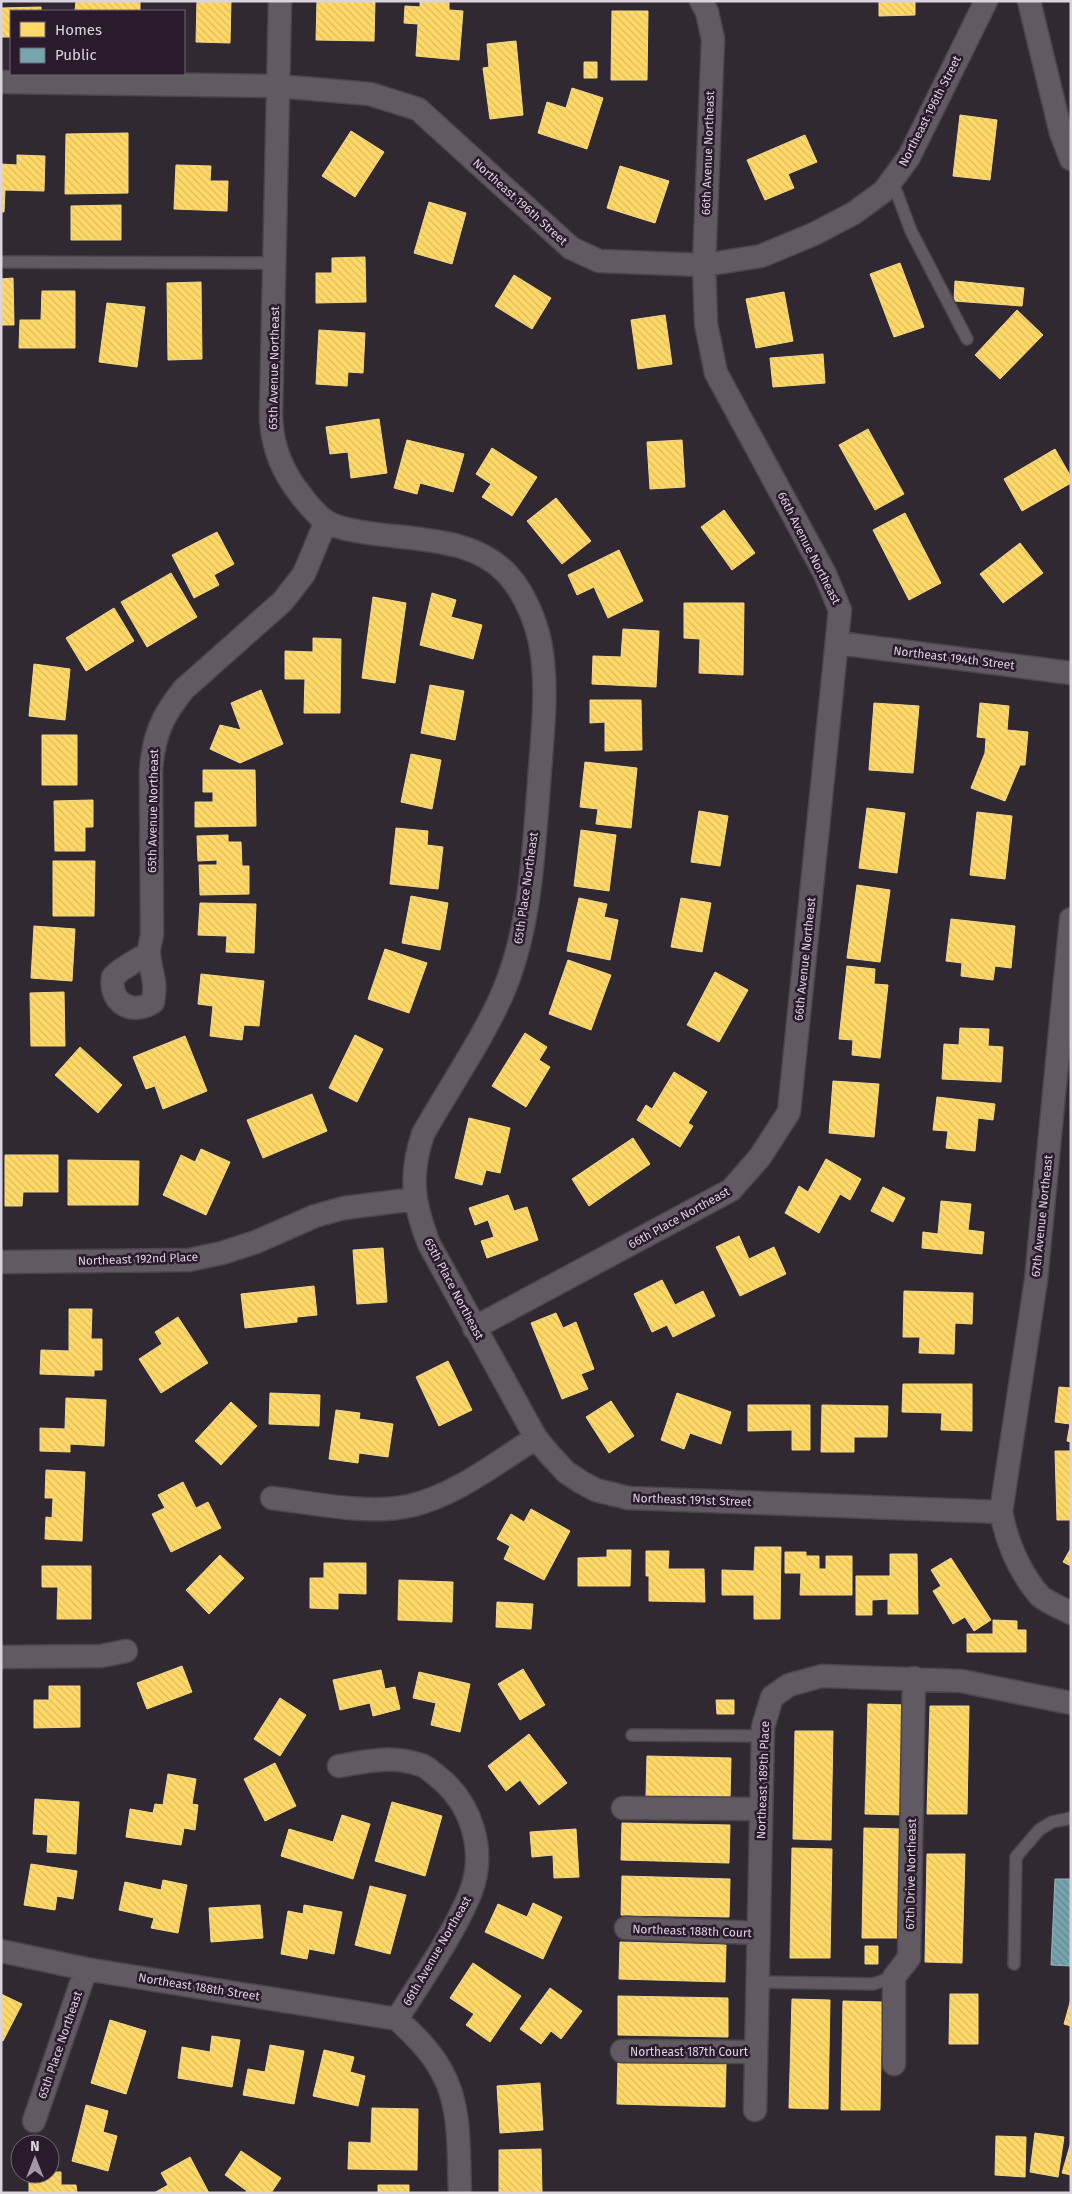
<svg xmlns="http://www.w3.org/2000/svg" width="1072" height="2194" font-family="'Fira Sans',sans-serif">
	<defs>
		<pattern id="homes-back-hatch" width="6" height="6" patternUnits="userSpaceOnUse" patternTransform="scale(1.25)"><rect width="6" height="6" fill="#ffd966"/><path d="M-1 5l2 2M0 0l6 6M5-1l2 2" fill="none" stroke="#d9ba5f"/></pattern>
		<pattern id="public-back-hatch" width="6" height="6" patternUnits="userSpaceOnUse" patternTransform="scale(1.25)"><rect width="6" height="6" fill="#76a5af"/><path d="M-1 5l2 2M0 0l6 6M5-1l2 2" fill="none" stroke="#66868f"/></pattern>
	</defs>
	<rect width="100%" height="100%" fill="#312932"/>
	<path fill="url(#homes-back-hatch)" stroke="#f5d78a" d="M76,1H140V11H75Z
		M197,1H231L230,43L196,42Z
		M317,1H375L374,41L316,40Z
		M420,1H449V10L463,11L459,60L416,56L418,24L404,23L405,6L420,7Z
		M879,1H915V15L879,16Z
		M41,7V11H11V37H1V8Z
		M612,11H648L647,80H611Z
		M516,41L523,115L490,119L483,68L489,67L487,44Z
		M584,62H597V78H584Z
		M572,88L603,98L587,149L538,133L547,102L566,108Z
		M960,115L997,120L990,180L953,176Z
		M351,131L384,152L355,197L322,176Z
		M128,133V193L65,194L66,134Z
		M805,135L817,162L788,174L794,188L765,200L747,160Z
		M17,155L45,156L44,191L5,190L4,212H1V164L17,165Z
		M176,165L211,166L210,181H228L227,211L174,209Z
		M620,166L669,181L655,223L607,208Z
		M429,202L466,213L452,264L414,253Z
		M121,205V240H71V206Z
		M365,257L366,302L316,303V273H332V258Z
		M900,263L924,327L894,337L870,274Z
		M514,275L551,298L532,329L495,306Z
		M13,278L14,325H1V279Z
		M955,281L1024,288L1022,306L954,301Z
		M201,282L202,359L168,360L167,283Z
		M42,291H75V348H19L20,320H41Z
		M784,292L793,341L756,348L746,299Z
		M107,303L145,307L137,367L99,362Z
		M1017,310L1043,335L1000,379L975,355Z
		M665,315L672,364L638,369L631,320Z
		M319,330L365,333L363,373L348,372L347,386L316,384Z
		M823,354L825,383L773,387L770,358Z
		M379,419L387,473L351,478L348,452L330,454L326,427Z
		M868,429L904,494L875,510L839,445Z
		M407,440L464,454L453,492L420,483L417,494L394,488Z
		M682,440L685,487L650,489L647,442Z
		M492,448L537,477L512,516L482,497L491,484L476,474Z
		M1055,449L1071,477V483L1022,511L1004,479Z
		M556,498L591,541L562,564L527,521Z
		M724,510L755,553L732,570L701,527Z
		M905,513L941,583L909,600L873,530Z
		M217,532L234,564L214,575L219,585L194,598L172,555Z
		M1020,543L1043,573L1003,603L980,574Z
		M619,550L643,601L608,618L594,587L577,595L568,575Z
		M171,573L197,617L147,647L121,602Z
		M432,593L456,600L451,617L482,625L473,659L420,645Z
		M373,597L406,603L395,683L362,678Z
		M684,603H744L743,675L699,673L700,639L684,638Z
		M114,608L134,641L86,671L66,638Z
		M623,629L659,631L656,687L592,684L593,656L621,657Z
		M313,638L341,639L340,713H304L305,679H285V651L313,652Z
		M34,664L70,669L65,720L29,716Z
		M430,685L464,691L455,740L421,733Z
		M261,690L283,744L240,763L210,749L220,725L241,730L231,703Z
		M590,700H641L642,750L605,751V722L590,723Z
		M874,703L919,706L913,773L869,770Z
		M980,703L1009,706L1007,730L1028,732L1025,765H1020L1005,801L971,788L985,753L986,738L977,737Z
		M42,735H77V785H42Z
		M411,754L441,760L432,809L401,802Z
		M585,762L637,768L631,828L596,824L598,809L580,807Z
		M203,770H255L256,826L195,827V802H213V792H203Z
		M93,800V827H85V851H55L54,801Z
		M867,808L905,813L897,873L859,868Z
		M699,811L728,816L720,866L691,862Z
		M977,812L1012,816L1005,879L970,875Z
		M396,828L428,831L427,845L443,847L438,889L390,884Z
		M581,830L616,835L609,891L574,886Z
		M228,835V842H241L242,866H249V894L200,895L199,865H217V860L198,861L197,836Z
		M53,861H95L94,916H53Z
		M857,885L890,890L880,962L847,958Z
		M411,896L448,903L440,950L402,943Z
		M579,898L607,904L604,917L618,920L610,960L567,951Z
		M681,898L711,903L702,952L671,947Z
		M200,903L256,904L254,953L226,952L227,936L198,935Z
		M951,919L1015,926L1011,968L995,966L993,980L961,976L962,963L946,961Z
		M34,926L75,929L72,981L31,978Z
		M385,949L427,963L409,1013L368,999Z
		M568,960L611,975L591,1030L549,1014Z
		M847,966L875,969L874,984L888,985L880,1058L852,1055L853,1040L839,1039Z
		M715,972L748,990L719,1042L687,1025Z
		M201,974L264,981L259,1026L244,1025L242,1040L210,1036L213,1006L198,1004Z
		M64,992L65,1046H31L30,993Z
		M960,1028L989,1029L988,1046L1003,1047L1001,1082L942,1079L944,1044L959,1045Z
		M525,1033L547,1047L539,1060L550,1067L526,1107L492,1086Z
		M355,1035L383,1049L357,1102L329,1088Z
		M185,1036L207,1091L163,1109L155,1086L146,1089L133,1057Z
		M80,1047L122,1085L98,1113L55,1075Z
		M674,1072L707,1092L688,1123L693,1126L680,1147L637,1120L646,1105L652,1109Z
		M833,1081L879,1084L874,1137L829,1133Z
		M312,1094L327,1131L263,1158L247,1120Z
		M937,1097L995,1104L993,1120L978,1118L975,1151L946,1148L948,1131L933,1130Z
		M469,1118L510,1128L500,1173L486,1170L482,1185L455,1178Z
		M633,1138L650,1164L589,1206L572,1179Z
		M201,1149L230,1162L206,1215L163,1195L181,1155L195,1162Z
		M5,1155H58V1192H23L22,1206H5Z
		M826,1159L861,1179L850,1200L840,1194L819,1233L785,1213L799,1186L808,1192Z
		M68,1160L139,1161L138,1205H68Z
		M883,1187L905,1198L893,1222L871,1211Z
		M508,1195L514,1211L527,1207L538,1240L487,1258L481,1241L494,1237L488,1220L475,1225L469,1208Z
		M941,1201L971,1204L968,1230L984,1232L982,1254L922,1248L923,1232L938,1234Z
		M739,1236L749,1259L774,1247L786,1274L740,1296L716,1247Z
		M383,1248L387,1302L357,1304L353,1250Z
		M662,1280L675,1305L703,1291L715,1316L673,1337L667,1325L652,1332L634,1294Z
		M314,1286L317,1315L297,1317V1322L245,1328L241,1294Z
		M904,1291L973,1293L972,1324L955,1323L954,1354L919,1353L920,1337H903Z
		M69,1309H92L91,1339H102V1370H94V1376L40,1374L41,1350L69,1351Z
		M556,1313L563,1328L576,1322L594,1369L581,1374L588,1389L562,1399L531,1323Z
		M178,1317L208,1363L161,1393L139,1359L162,1344L155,1332Z
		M448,1361L472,1410L439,1426L416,1377Z
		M903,1384H972V1431L941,1430L942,1413L902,1412Z
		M1059,1387L1071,1388V1442L1067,1441L1070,1424L1055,1422Z
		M270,1393L320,1395L319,1426L269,1424Z
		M677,1393L731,1412L721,1444L690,1433L684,1449L661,1440Z
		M66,1398L106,1400L104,1446L70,1444V1452L40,1451V1428L65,1429Z
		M611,1401L634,1436L609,1453L586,1417Z
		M231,1402L257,1426L221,1465L195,1441Z
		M748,1405H810V1450H792V1430L748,1431Z
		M822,1405L888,1406L887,1437H854V1452H821Z
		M336,1410L360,1413L359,1419L393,1424L388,1457L359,1453L358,1463L329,1459Z
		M1055,1451H1071V1520H1057Z
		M46,1470L85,1472L82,1541L45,1539L46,1517L52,1518L53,1498H45Z
		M183,1482L196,1508L208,1502L221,1528L171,1552L152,1514L165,1508L158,1495Z
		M531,1509L570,1531L544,1580L504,1559L510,1546L497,1539L511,1514L524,1522Z
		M755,1547H781L780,1619H754V1595H722V1570L754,1571Z
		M1071,1548V1566L1063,1562Z
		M607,1550H631L630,1586H578V1558L607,1557Z
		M646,1551H669L668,1569H704L705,1602L649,1601V1576H646Z
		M785,1552H806V1556H819V1569H826V1556H852V1595H800L801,1573H785Z
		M890,1554H917L918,1614H888V1599L872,1600V1615H856V1576H890Z
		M220,1555L244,1578L209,1614L186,1590Z
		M951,1558L991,1620L974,1631L965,1617L953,1624L933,1591L941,1586L931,1570Z
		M324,1563H366V1594L338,1593V1609L310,1608V1578H324Z
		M42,1566H91V1619H57L58,1587H42Z
		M399,1580L453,1582L452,1622L398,1620Z
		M497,1602L533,1604L531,1629L496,1627Z
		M993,1620L1017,1621V1630H1026V1652H967V1634H993Z
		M182,1666L192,1692L147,1709L137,1683Z
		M523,1669L545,1705L520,1720L498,1684Z
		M381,1670L385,1689L395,1687L400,1709L373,1716L370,1703L340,1710L333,1680Z
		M419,1672L470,1684L460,1732L431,1725L436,1703L413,1698Z
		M49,1686H80V1727L34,1728V1700H49Z
		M280,1698L306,1715L280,1756L254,1739Z
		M716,1700H734V1714H717Z
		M868,1704L906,1705L903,1815L865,1814Z
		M930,1706H969L967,1814H927Z
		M795,1731H833L831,1840L793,1839Z
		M529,1734L567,1783L539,1805L520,1780L506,1791L488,1766Z
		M647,1756L731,1758L730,1798L646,1796Z
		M275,1763L296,1806L265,1821L244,1779Z
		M168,1774L196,1779L192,1804L198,1805L195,1830L184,1828L181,1845L126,1837L130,1809L153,1813L155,1804L163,1805Z
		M35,1799L79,1802L76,1854L47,1852L48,1835L33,1834Z
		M392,1802L442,1816L425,1876L375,1861Z
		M342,1815L370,1824L353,1879L281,1856L289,1829L333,1842Z
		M622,1823L730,1825L729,1863L621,1860Z
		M864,1828L902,1829L900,1938H862Z
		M576,1829L579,1877L554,1878L553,1855L532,1857L530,1832Z
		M792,1848L832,1849L830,1958H790Z
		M927,1854H965L962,1963L925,1962Z
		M31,1864L77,1871L73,1899L57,1896L55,1910L24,1905Z
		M622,1876L730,1879L729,1917L621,1915Z
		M163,1880L187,1885L178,1933L151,1928L154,1918L119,1910L125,1882L161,1890Z
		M370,1886L406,1895L390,1954L355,1945Z
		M533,1903L562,1917L543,1959L485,1932L498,1904L527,1917Z
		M260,1905L263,1938L211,1942L209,1908Z
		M304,1905L342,1912L334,1954L309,1949L307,1959L281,1954L288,1911L303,1914Z
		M620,1942L726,1945L725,1982L619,1979Z
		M865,1946H878V1964H865Z
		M473,1963L521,1996L490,2042L466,2025L474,2014L450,1998Z
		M550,1988L582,2011L561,2039L551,2031L541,2044L520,2029Z
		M1,1994L22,2004L3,2041L1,2040Z
		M950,1994H978V2044H949Z
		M618,1996L728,1998V2037L618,2035Z
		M792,1999L830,2000L828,2109L789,2108Z
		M1071,1999V2026L1064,2024Z
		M843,2001L882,2002L880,2110H841Z
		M110,2020L146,2031L126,2094L91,2083Z
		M212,2036L240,2040L232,2087L178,2078L182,2047L210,2052Z
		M270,2045L304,2051L294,2104L243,2095L248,2069L265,2072Z
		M324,2050L354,2057L350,2072L365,2076L358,2106L313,2096Z
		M618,2061L726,2064L725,2107L617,2104Z
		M540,2083L543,2130L500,2133L497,2086Z
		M86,2105L108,2111L103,2132L117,2136L108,2171L72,2161Z
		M372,2108L418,2109L417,2170L348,2169L349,2142L371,2143Z
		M1035,2133L1064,2137L1058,2177L1030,2172Z
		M996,2136L1026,2137L1025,2177L995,2175Z
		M1071,2142V2175L1062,2173Z
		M541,2149L542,2193H499V2150Z
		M241,2151L281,2178L271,2193H245L247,2191L225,2175Z
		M190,2157L209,2193H154L168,2185L161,2173Z
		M50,2172H61V2185H76L77,2193H29V2174H50Z
		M378,2185H409V2193H378Z"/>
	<path fill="url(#public-back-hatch)" stroke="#95b3bd" d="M1055,1879H1071V1966L1051,1965Z"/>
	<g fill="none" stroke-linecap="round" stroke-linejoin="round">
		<g stroke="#4c454d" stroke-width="14">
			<path id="lane" d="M892,180L911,231L967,339
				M1,262L275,263
				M632,1735L762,1736
				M1014,1964L1016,1857L1039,1830L1052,1822L1071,1818
				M757,1982L873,1984L894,1977"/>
		</g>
		<g stroke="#4c454d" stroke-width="25">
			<path id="street" d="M280,1L271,413C271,439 279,464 294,486C303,498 312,511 324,520C335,528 355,531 368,533C415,540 475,537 509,576C524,593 535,619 540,642C549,688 542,737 539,783C534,847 531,916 509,977C491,1028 450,1085 423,1134C409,1176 413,1203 429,1244L536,1438L550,1455L566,1472L581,1482L596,1490L628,1498L1001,1512
				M1029,1L1061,133L1071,159
				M1,82L278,86L370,94L418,109L571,248L599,261L704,265L761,256L814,234L854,213L884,191L909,157L986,1
				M838,643L1071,673
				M1071,919L1036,1280L1001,1512C1007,1542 1019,1572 1040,1596C1048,1603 1062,1608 1071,1613
				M148,953L121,970L113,977C109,1003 132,1016 153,1002C157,981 151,974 149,955C148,949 151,941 152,935L151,769C154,735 162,716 184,689L283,601L304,574L326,521
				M1,1262L189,1260L222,1253L256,1242L315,1216L344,1208L415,1199
				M474,1328L731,1190L760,1157L789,1112L840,610L825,574L716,373L706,324L704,265L713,39L707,12L701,1
				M272,1498C313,1503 368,1515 409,1506C455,1496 497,1462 536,1438
				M1,1657L101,1656L126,1651
				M339,1766C368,1761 392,1755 421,1765C427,1767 432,1772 437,1776C472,1803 487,1852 470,1894C452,1937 422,1979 397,2019C414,2035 431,2051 442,2072C462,2107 458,2154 460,2193
				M623,1808L761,1809
				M626,1928L758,1933
				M1,1951L86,1969L397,2019
				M622,2051L756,2052
				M894,2064V1977L909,1958L914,1678
				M755,2110L763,1727L772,1697L789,1685L822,1676L961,1681L1071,1703
				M34,2121L86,1969"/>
		</g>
		<use href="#lane" stroke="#625a63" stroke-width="11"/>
		<use href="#street" stroke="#625a63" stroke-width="22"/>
	</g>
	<g text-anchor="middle" stroke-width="5" stroke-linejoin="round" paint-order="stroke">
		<g font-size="12" fill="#ddd3df" stroke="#2a1b2c">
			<text transform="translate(930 111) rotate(-63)" y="4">Northeast 196th Street</text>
			<text transform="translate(708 153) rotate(-88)" y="4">66th Avenue Northeast</text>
			<text transform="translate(520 202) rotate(42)" y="4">Northeast 196th Street</text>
			<text transform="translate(274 368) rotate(-89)" y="4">65th Avenue Northeast</text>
			<text transform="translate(809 548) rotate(63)" y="4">66th Avenue Northeast</text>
			<text transform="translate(954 658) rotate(7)" y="4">Northeast 194th Street</text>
			<text transform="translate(153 811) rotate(-89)" y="4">65th Avenue Northeast</text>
			<text transform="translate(526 888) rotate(-82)" y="4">65th Place Northeast</text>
			<text transform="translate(805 959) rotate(-84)" y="4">66th Avenue Northeast</text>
			<text transform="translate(1042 1216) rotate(-84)" y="4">67th Avenue Northeast</text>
			<text transform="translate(679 1218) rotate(-29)" y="4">66th Place Northeast</text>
			<text transform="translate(138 1259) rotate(-2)" y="4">Northeast 192nd Place</text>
			<text transform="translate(454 1289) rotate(62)" y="4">65th Place Northeast</text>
			<text transform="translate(692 1500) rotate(2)" y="4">Northeast 191st Street</text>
			<text transform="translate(763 1780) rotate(-88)" y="4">Northeast 189th Place</text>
			<text transform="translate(911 1874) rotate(-89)" y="4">67th Drive Northeast</text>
			<text transform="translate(692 1931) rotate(2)" y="4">Northeast 188th Court</text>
			<text transform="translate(437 1951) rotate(-60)" y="4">66th Avenue Northeast</text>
			<text transform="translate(199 1987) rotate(9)" y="4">Northeast 188th Street</text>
			<text transform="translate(60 2045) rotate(-71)" y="4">65th Place Northeast</text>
			<text x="689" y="2056">Northeast 187th Court</text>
		</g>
	</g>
	<rect width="1072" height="2194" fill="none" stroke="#ddd3df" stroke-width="5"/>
	<rect x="10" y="10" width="175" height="65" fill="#2a1b2c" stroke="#726574"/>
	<rect x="20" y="22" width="25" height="15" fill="#ffd966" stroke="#726574"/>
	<text x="55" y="35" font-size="15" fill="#ddd3df">Homes</text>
	<rect x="20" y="48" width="25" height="15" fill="#76a5af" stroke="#726574"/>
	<text x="55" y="60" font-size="15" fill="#ddd3df">Public</text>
	<g transform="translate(35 2159)"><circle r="24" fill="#2a1b2c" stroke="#726574"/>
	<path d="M0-4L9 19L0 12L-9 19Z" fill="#a198a2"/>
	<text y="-8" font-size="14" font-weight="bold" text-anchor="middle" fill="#ddd3df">N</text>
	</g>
</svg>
